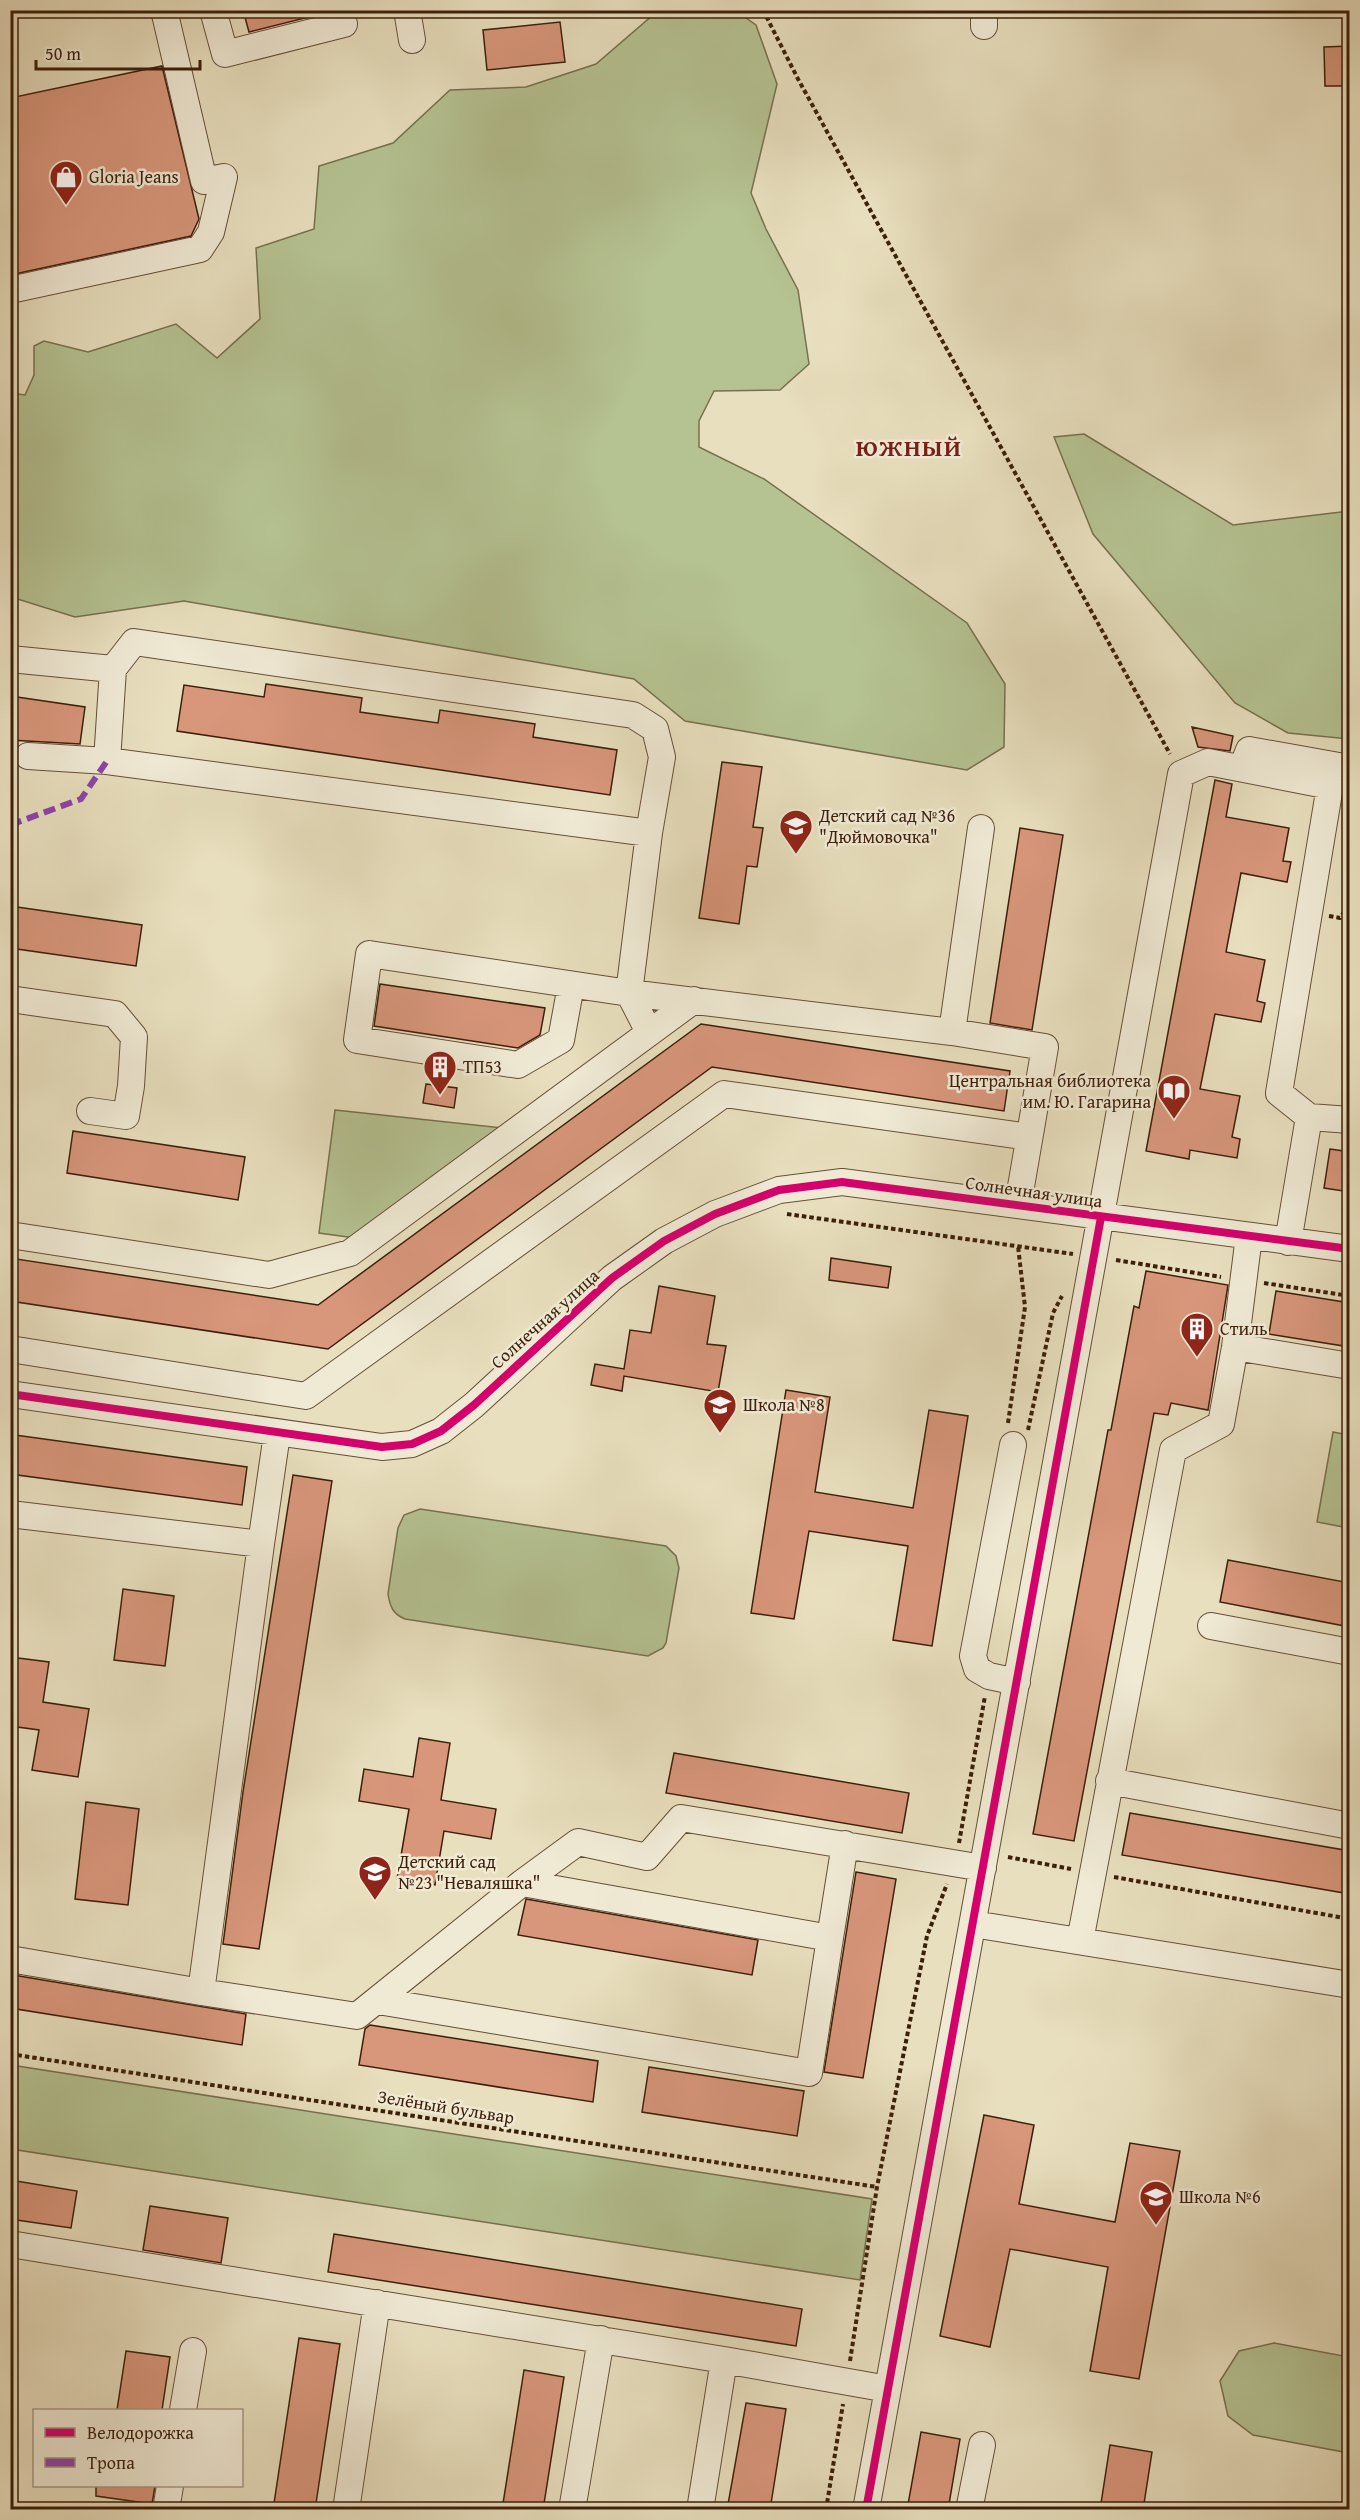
<svg xmlns="http://www.w3.org/2000/svg" width="1360" height="2520" font-family="'Gentium Book Plus',serif">
	<rect width="100%" height="100%" fill="#e8dfbe"/>
	<filter id="stains"><feTurbulence type="fractalNoise" baseFrequency=".00333" numOctaves="4"/><feColorMatrix values="0 0 0 0 .2 0 0 0 0 .09 0 0 0 0 .02 0 0 0 .5 -.17"/></filter>
	<radialGradient id="worn" r=".72"><stop offset=".6" stop-color="#630" stop-opacity="0"/><stop offset="1" stop-color="#630" stop-opacity=".3"/></radialGradient>
	<path fill="#b5c292" stroke="#78704e" stroke-width="1.5" d="M668,10L736,11L756,25L777,84L751,193L766,229L798,290L809,364L780,390L714,391L699,421V447L764,479L967,623L1005,684L1004,747L967,770L685,721L634,679L184,601L75,617L11,597V393L25,395L34,375V346L44,341L88,352L176,324L217,358L260,319L256,248L314,229L319,166L393,143L450,90L526,87L596,64L653,15Z
		M1084,434L1233,525L1349,511V739L1288,733L1235,703L1093,534L1054,437Z
		M335,1110L503,1128L355,1238L319,1233Z
		M1333,1432L1349,1435V1528L1317,1522Z
		M420,1509L666,1546L676,1556L679,1568L666,1643L663,1648L648,1656L405,1619C393,1614 390,1607 388,1594L398,1528L404,1515Z
		M11,2065L872,2199L860,2280L11,2149Z
		M1274,2343L1349,2357V2453L1253,2435L1228,2416L1220,2381L1239,2351Z"/>
	<path fill="#d8967b" stroke="#3c1f0a" stroke-width="1.5" d="M243,10H325V13L249,32Z
		M560,22L565,62L487,70L483,30Z
		M1350,46V86H1325L1324,47Z
		M162,66L199,219L191,236L10,275V98Z
		M266,684L362,698L360,712L438,723L440,710L535,724L533,737L617,750L610,795L177,731L184,685L264,697Z
		M10,696L85,707L80,744L10,740Z
		M1192,727L1233,736L1230,751L1198,747Z
		M722,762L762,767L753,827L763,828L757,867L747,866L739,924L699,918Z
		M1215,780L1232,784L1226,817L1289,828L1283,861L1291,862L1287,882L1241,873L1226,952L1265,960L1257,1001L1265,1003L1261,1022L1215,1014L1200,1089L1240,1096L1232,1137L1240,1139L1237,1158L1190,1150L1189,1159L1146,1151Z
		M1020,828L1063,835L1032,1030L990,1023Z
		M10,906L142,925L136,966L10,948Z
		M380,984L545,1008L540,1035L518,1048L374,1026Z
		M701,1024L1010,1071L1004,1111L712,1067L328,1349L10,1301V1258L318,1305Z
		M426,1084L457,1088L454,1108L423,1103Z
		M73,1131L245,1157L238,1200L67,1173Z
		M1330,1149L1350,1152V1192L1324,1188Z
		M831,1258L891,1267L888,1288L829,1280Z
		M1146,1271L1228,1285L1208,1410L1171,1403L1168,1415L1154,1413L1074,1841L1033,1834L1108,1430H1111L1134,1306L1139,1308Z
		M659,1286L715,1296L707,1344L726,1346L718,1392L624,1376L622,1391L591,1385L595,1364L624,1369L630,1330L651,1333Z
		M1276,1291L1350,1303V1347L1269,1334Z
		M786,1390L830,1397L815,1492L913,1508L929,1410L968,1416L932,1646L893,1640L908,1546L809,1531L794,1619L751,1613Z
		M15,1435L247,1467L242,1505L10,1474Z
		M293,1475L332,1481L259,1949L223,1944L243,1792Z
		M1228,1560L1350,1583V1627L1220,1602Z
		M123,1589L174,1596L165,1666L114,1660Z
		M10,1657L49,1662L43,1702L89,1709L78,1777L32,1770L39,1730L10,1726Z
		M419,1738L450,1743L441,1800L496,1809L491,1839L444,1831L435,1885L397,1879L409,1809L359,1801L364,1769L413,1777Z
		M674,1753L909,1793L902,1833L666,1793Z
		M86,1802L139,1809L128,1905L75,1899Z
		M1130,1813L1350,1851V1894L1122,1855Z
		M856,1872L896,1879L863,2078L824,2072Z
		M526,1899L758,1940L752,1975L518,1935Z
		M13,1975L246,2014L242,2045L10,2008Z
		M370,2025L598,2061L593,2102L359,2065L365,2029Z
		M649,2067L804,2091L797,2136L642,2112Z
		M984,2115L1034,2125L1019,2204L1115,2222L1130,2143L1180,2151L1139,2379L1090,2371L1108,2267L1010,2249L990,2347L940,2336Z
		M10,2180L77,2191L71,2228L10,2219Z
		M150,2206L228,2218L221,2263L143,2250Z
		M334,2234L802,2309L796,2346L328,2272Z
		M299,2338L340,2344L315,2510H273Z
		M126,2351L170,2357L162,2410H117Z
		M524,2370L564,2377L543,2510H502Z
		M746,2403L786,2409L770,2510H727Z
		M921,2432L960,2439L948,2510H907Z
		M1110,2445L1152,2452L1143,2510H1100Z
		M96,2486H155L152,2504L96,2496Z"/>
	<g fill="none" stroke-linecap="round" stroke-linejoin="round">
		<g stroke="#674f37" stroke-width="28">
			<path id="minor" d="M213,10L225,54L344,24L340,10
				M407,10L412,40
				M984,26V10
				M10,290L200,249L211,232L224,177L204,181L164,10
				M10,659L113,669L134,642L633,715L655,729L662,757L649,833L629,993L649,1032
				M113,669L107,761L649,833
				M28,756L107,761
				M1242,768L1249,750L1350,768
				M571,985L561,1040L518,1065L357,1040L369,954L629,993L952,1032L1045,1047L1018,1204
				M10,999L115,1014L134,1037L131,1086L126,1116L90,1111
				M952,1032L981,828
				M10,1235L269,1275L350,1253L694,1000
				M1288,1242L1309,1117
				M1235,1347L1350,1366
				M10,1349L306,1396L724,1094L1029,1137
				M10,1394L382,1447L412,1444L441,1431L474,1405L612,1278L664,1241L715,1214L779,1190L842,1182L1350,1249
				M1013,1445L973,1656L977,1669L989,1676L1017,1682
				M10,1514L261,1544L277,1434
				M1211,1626L1350,1652
				M1109,1781L1350,1826
				M522,1883L830,1938L845,1844
				M973,1924L1350,1985
				M1080,1941L1173,1450L1221,1424L1235,1347L1249,1236
				M10,1959L201,1992L261,1544
				M201,1992L357,2016L522,1883L578,1842L647,1857L681,1818L983,1868
				M378,2001L809,2073L830,1938
				M10,2244L724,2360L700,2510
				M724,2360L888,2389
				M183,2410L193,2351
				M166,2510L170,2486
				M346,2510L377,2303
				M572,2510L601,2339
				M866,2510L1181,774L1208,762L1330,786L1279,1093L1309,1117L1350,1120
				M969,2510L982,2445"/>
		</g>
		<path stroke="#3c1f0a" stroke-width="4" stroke-dasharray="4.5 3" stroke-linecap="butt" d="M763,10L798,79L1170,754
			M1329,916L1340,918L1350,903
			M787,1214L1073,1254
			M1116,1260L1221,1277
			M1264,1283L1350,1296
			M1008,1423L1025,1307L1018,1246
			M1028,1430L1053,1313L1062,1296
			M959,1843L985,1696
			M1008,1857L1071,1869
			M1114,1877L1350,1919
			M10,2054L877,2187
			M850,2361L877,2187L927,1936L947,1884
			M826,2510L843,2404"/>
		<use href="#minor" stroke="#f0ead5" stroke-width="26"/>
		<path stroke="#8e44ad" stroke-width="6" stroke-dasharray="12 6" stroke-linecap="butt" d="M10,825L81,799L107,761"/>
		<g stroke="#f0ead5" stroke-width="11">
			<path id="cycleway" d="M10,1394L382,1447L412,1444L441,1431L474,1405L612,1278L664,1241L715,1214L779,1190L842,1182L1350,1249
				M866,2510L1101,1217"/>
		</g>
		<use href="#cycleway" stroke="#d6006c" stroke-width="8"/>
	</g>
	<defs>
		<g id="shop-pin" transform="scale(1.725)"><path d="M0 17L-7.5 6A9.5 9.5 0 1 1 7.5 6Z" fill="#8f2418" stroke="#f0ead5"/><path d="M-5-2.5h2.3a2.7 3.5 0 0 1 5.4 0H5L5.5 6h-11ZM-1.5-2.5h3a1.5 2.3 0 0 0-3 0Z" fill="#fff"/></g>
		<g id="school-pin" transform="scale(1.725)"><path d="M0 17L-7.5 6A9.5 9.5 0 1 1 7.5 6Z" fill="#8f2418" stroke="#f0ead5"/><path d="M0-5L7-2L0 1L-7-2ZM-4 1L0 2.5L4 1V4Q0 6-4 4Z" fill="#fff"/></g>
		<g id="building-pin" transform="scale(1.725)"><path d="M0 17L-7.5 6A9.5 9.5 0 1 1 7.5 6Z" fill="#8f2418" stroke="#f0ead5"/><path d="M-4-6H4V6H1V3H-1V6H-4ZM-2.5-4.3h1.7v1.8h-1.7ZM.8-4.3h1.7v1.8H.8ZM-2.5-1h1.7V.8h-1.7ZM.8-1h1.7V.8H.8Z" fill="#fff"/></g>
		<g id="library-pin" transform="scale(1.725)"><path d="M0 17L-7.5 6A9.5 9.5 0 1 1 7.5 6Z" fill="#8f2418" stroke="#f0ead5"/><path d="M-6-4Q-3-5.5-.7-3.5V5Q-3 3-6 4ZM6-4Q3-5.5 .7-3.5V5Q3 3 6 4Z" fill="#fff"/></g>
	</defs>
	<g fill-rule="evenodd">
		<use href="#shop-pin" x="66" y="177"/>
		<use href="#school-pin" x="796" y="826"/>
		<use href="#building-pin" x="440" y="1067"/>
		<use href="#library-pin" x="1174" y="1091"/>
		<use href="#building-pin" x="1197" y="1329"/>
		<use href="#school-pin" x="720" y="1405"/>
		<use href="#school-pin" x="375" y="1872"/>
		<use href="#school-pin" x="1156" y="2197"/>
	</g>
	<g text-anchor="middle" stroke-width="5" stroke-linejoin="round" paint-order="stroke">
		<g font-size="18" fill="#3c1f0a" stroke="#f0ead5" text-anchor="start">
			<text x="89" y="183">Gloria Jeans</text>
			<text x="819" y="822">Детский сад №36<tspan x="819" dy="21">"Дюймовочка"</tspan></text>
			<text x="463" y="1073">ТП53</text>
			<text x="1151" y="1087" text-anchor="end">Центральная библиотека<tspan x="1151" dy="21">им. Ю. Гагарина</tspan></text>
			<text x="1220" y="1335">Стиль</text>
			<text x="743" y="1411">Школа №8</text>
			<text x="398" y="1868">Детский сад<tspan x="398" dy="21">№23 "Неваляшка"</tspan></text>
			<text x="1179" y="2203">Школа №6</text>
		</g>
		<g font-size="18" fill="#3c1f0a" stroke="#f0ead5">
			<text transform="translate(1034 1192) rotate(8)" y="6">Солнечная улица</text>
			<text transform="translate(545 1319) rotate(-42)" y="6">Солнечная улица</text>
			<text transform="translate(446 2107) rotate(9)" y="6">Зелёный бульвар</text>
		</g>
		<g font-size="24" font-weight="bold" letter-spacing="1.5" fill="#7a1f14" stroke="#f0ead5">
			<text x="909" y="456">ЮЖНЫЙ</text>
		</g>
	</g>
	<rect width="1360" height="2520" fill="none" stroke="#e8dfbe" stroke-width="36"/>
	<rect x="12" y="12" width="1336" height="2496" fill="none" stroke="#3c1f0a" stroke-width="3"/>
	<rect x="18" y="18" width="1324" height="2484" fill="none" stroke="#3c1f0a" stroke-width="1.5"/>
	<rect x="33" y="2409" width="210" height="78" fill="#f0ead5" stroke="#a89984" stroke-width="1.5"/>
	<rect x="45" y="2428" width="30" height="9" fill="#d6006c" stroke="#a89984" stroke-width="1.5"/>
	<text x="87" y="2439" font-size="18" fill="#3c1f0a">Велодорожка</text>
	<rect x="45" y="2458" width="30" height="9" fill="#8e44ad" stroke="#a89984" stroke-width="1.5"/>
	<text x="87" y="2469" font-size="18" fill="#3c1f0a">Тропа</text>
	<path d="M36 60v9h164v-9" fill="none" stroke="#3c1f0a" stroke-width="3"/>
	<text x="45" y="60" font-size="18" fill="#3c1f0a" stroke="#f0ead5" stroke-width="4.5" paint-order="stroke">50 m</text>
	<rect width="100%" height="100%" filter="url(#stains)"/>
	<rect width="100%" height="100%" fill="url(#worn)"/>
</svg>
